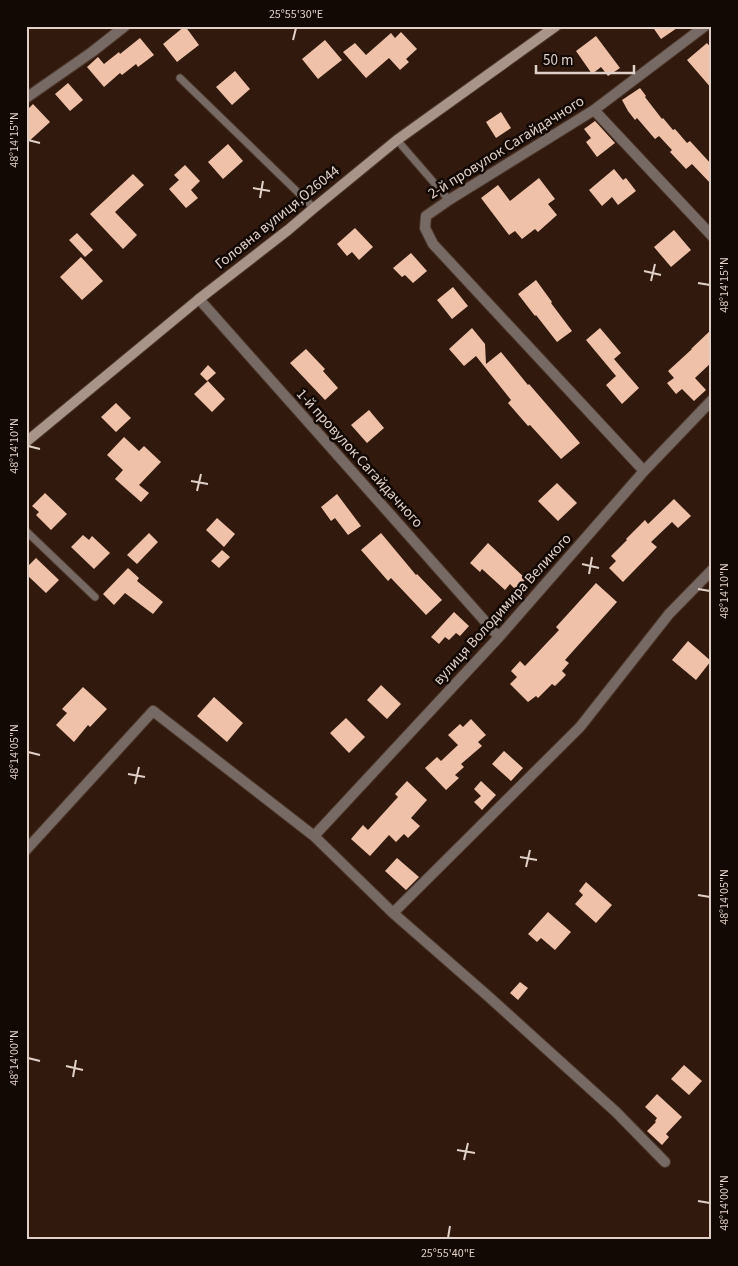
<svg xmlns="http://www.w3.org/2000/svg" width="738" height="1266" font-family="'Source Sans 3',sans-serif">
	<rect width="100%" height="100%" fill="#311a0d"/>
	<path fill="#efc1a9" d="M185,26L199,45L177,62L163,44Z
		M652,26H680L661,39Z
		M401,32L417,49L406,59L409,62L400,70L389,58L366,78L343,52L355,43L366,55L391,33L395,38Z
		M596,36L620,68L608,76L601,67L592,74L576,51Z
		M140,38L154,55L138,67L136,64L122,75L120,73L104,87L87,67L98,57L104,64L119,52L120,54Z
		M325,40L342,60L318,79L302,59Z
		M707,43L712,49V89L687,60Z
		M235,71L250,89L232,105L216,87Z
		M68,83L83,100L70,111L55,94Z
		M640,88L646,96L645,97L662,119L663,118L673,130L675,129L687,143L690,141L712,165V185L692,164L686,169L670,152L672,150L659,136L655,139L637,118L635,120L628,111L622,100Z
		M33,104L50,122L26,144V111Z
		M501,112L511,128L496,138L486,122Z
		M595,121L615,143L597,157L586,142L591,138L584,129Z
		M228,144L243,161L223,179L208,162Z
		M185,165L200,181L191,190L198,198L186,208L169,189L179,180L174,175Z
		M614,169L623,180L626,178L636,191L618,205L612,197L602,206L589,190Z
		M133,174L144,185L115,212L137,235L123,249L90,214Z
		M539,178L555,199L548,204L557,215L538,232L535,229L522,239L515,231L509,235L481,198L498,185L510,201Z
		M355,228L373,247L359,260L352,252L347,256L337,244Z
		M674,230L691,250L671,267L654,247Z
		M77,233L93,250L85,257L69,240Z
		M411,253L427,271L413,283L405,275L402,277L393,268Z
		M81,257L103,281L82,300L60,277Z
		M536,280L552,302L551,303L572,331L557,342L536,315L535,316L518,294Z
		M453,287L468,306L452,319L437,300Z
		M472,328L485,344L486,364L501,352L528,385L529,384L580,443L561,459L530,425L528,426L508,403L511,400L476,356L464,366L449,349Z
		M600,328L621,353L614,359L639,388L622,404L606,385L616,376L586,340Z
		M712,329V362L695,378L706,390L694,401L682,389L676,394L667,383L674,378L668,371L692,349H691Z
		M306,349L325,369L323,371L338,388L325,400L290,363Z
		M208,365L216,373L207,381L200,374Z
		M208,381L225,399L212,412L194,394Z
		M116,403L131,418L116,432L101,417Z
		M369,410L384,428L367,443L351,425Z
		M124,437L139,451L144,446L161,462L139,485L149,493L141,502L115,479L123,470L107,455Z
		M557,483L577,503L558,521L538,501Z
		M45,493L67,514L51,530L36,515L39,512L32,506Z
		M337,494L361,526L348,535L335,518L331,521L321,507Z
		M674,499L691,516L678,528L672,522L651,542L657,547L623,582L609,568L616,561L611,556L627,540L626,539L645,520L648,524Z
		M217,518L235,534L224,547L206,530Z
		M149,533L158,542L137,564L127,555Z
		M381,533L416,575L417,574L442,600L426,615L391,578L388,581L361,550Z
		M83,535L89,540L92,536L110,553L94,569L71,547Z
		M488,543L526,579L516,590L510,584L505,590L482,569L480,572L470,563Z
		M222,550L230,557L219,568L211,561Z
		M36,558L59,580L46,593L26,574V568Z
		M128,568L139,578L137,581L163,602L153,614L125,593L114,605L103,594Z
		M596,583L617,602L565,660L569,663L562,671L566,675L555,686L552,684L538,698L536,696L528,702L510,684L517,677L511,671L520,661L525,666L559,630L556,627Z
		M454,612L469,626L460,636L456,633L449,640L445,637L439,644L431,637Z
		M688,641L711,661L696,680L672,660Z
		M381,685L401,704L387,719L367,700Z
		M83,687L107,709L90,727L88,725L74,742L56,725L67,713L62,709Z
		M214,697L243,723L227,742L197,716Z
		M346,718L365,737L349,753L330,733Z
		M471,719L486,735L478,742L482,746L461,764L464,767L455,775L459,778L446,790L425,768L437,757L441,761L458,745L448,735L460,724L463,727Z
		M504,751L523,768L511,781L492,764Z
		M407,781L427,800L411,818L420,826L408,838L404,834L396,842L389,835L370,856L351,839L363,825L368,830L398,797L395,794Z
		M481,781L496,795L482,810L474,802L481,796L474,789Z
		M397,858L419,877L406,890L385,871Z
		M586,882L612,905L596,923L575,904L583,895L579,891Z
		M548,912L571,932L555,950L541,938L537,942L528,934Z
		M520,982L528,988L518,1000L510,993Z
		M684,1065L702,1081L689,1095L671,1079Z
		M657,1094L682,1117L666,1134L669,1137L662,1145L647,1131L656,1122L655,1121L657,1118L645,1107Z"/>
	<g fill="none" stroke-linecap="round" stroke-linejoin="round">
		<g stroke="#4d372b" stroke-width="9">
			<path id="lane" d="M180,78L314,208
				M397,140L449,200
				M26,531L95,597"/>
		</g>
		<g stroke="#4d372b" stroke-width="12">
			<path id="street" d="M26,98L92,52L125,26
				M594,110L712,236
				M199,299L499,637
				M644,471L433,244L425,228L426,216L449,200L594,110L705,26
				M314,836L499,637L644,471L712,400
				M26,850L153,711L314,836L393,913L489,997L616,1112L665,1162
				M393,913L580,727L669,614L712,570"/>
		</g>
		<g stroke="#4d372b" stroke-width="12">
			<path id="secondary" d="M26,442L199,299L288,230L314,208L397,140L556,26"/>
		</g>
		<use href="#lane" stroke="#776a64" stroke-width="7"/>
		<use href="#street" stroke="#776a64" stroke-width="10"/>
		<use href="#secondary" stroke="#a9948a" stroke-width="10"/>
	</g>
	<path fill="none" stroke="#e0d0c7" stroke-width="2" d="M293,40L296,28M28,140L40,143M253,188L270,191M260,198L263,181M644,271L661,275M651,281L655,264M698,283L710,285M28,446L40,449M191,481L208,484M197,491L201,474M582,564L599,568M589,574L592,557M698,589L710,591M28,752L40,755M128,774L145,777M135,784L139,767M520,857L537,860M526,867L530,850M698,895L710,897M28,1058L40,1061M66,1066L83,1070M73,1077L76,1060M457,1150L475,1153M464,1160L468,1143M698,1201L710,1203M448,1238L450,1226"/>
	<g text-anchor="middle" stroke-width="5" stroke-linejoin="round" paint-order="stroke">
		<g font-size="15" fill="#e0d0c7" stroke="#120804">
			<text transform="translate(506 147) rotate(-32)" y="5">2-й провулок Сагайдачного</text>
			<text transform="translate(277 217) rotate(-39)" y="5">Головна вулиця,О26044</text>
			<text transform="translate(360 458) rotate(48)" y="5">1-й провулок Сагайдачного</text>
			<text transform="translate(502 609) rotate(-48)" y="5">вулиця Володимира Великого</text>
		</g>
	</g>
	<rect width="738" height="1266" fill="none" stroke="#120804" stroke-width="55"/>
	<path d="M536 65v8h98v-8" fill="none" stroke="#e0d0c7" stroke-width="2.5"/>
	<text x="543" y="65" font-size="15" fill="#e0d0c7" stroke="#120804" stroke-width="4" paint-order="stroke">50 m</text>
	<rect x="28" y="28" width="682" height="1210" fill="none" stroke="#e0d0c7" stroke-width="2"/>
	<g font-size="12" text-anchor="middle" fill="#e0d0c7">
		<text x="296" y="18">25°55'30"E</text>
		<text transform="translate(14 140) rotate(-90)" y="4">48°14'15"N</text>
		<text transform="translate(724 285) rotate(-90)" y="4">48°14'15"N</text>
		<text transform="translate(14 446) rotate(-90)" y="4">48°14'10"N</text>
		<text transform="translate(724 591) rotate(-90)" y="4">48°14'10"N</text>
		<text transform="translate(14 752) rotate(-90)" y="4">48°14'05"N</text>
		<text transform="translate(724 897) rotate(-90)" y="4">48°14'05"N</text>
		<text transform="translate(14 1058) rotate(-90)" y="4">48°14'00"N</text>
		<text transform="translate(724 1203) rotate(-90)" y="4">48°14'00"N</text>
		<text x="448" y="1257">25°55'40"E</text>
	</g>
</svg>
